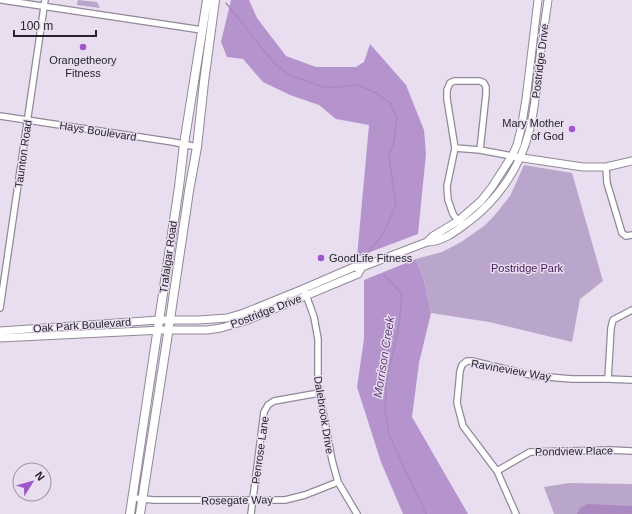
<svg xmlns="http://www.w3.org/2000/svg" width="632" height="514" font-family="Helvetica,sans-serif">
	<rect width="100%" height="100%" fill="#e8def0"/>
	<path fill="#bba6cb" d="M78,0L97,2L100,8L77,5Z
		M524,165L572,173L603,281L580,299L572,342L489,322L431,313L424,280L416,259L442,252L461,242L484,226L494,216L510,196Z
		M569,483L632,484V514H554L544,487Z"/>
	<path fill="#b594cd" d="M231,0H249L257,18L286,56L316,67H356L364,62L370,44L406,85L424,130L426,154L418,234L357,257L369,125L336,119L319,105L290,95L263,82L243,59L227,57L221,42Z
		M416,259L424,280L431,313L419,363L412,417L468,514H403L381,462L357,387L364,339V280Z"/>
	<path fill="#aa89c1" d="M587,504L632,506V514H577L580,508Z"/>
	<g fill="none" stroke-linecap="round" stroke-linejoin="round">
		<path stroke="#aa89c1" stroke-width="1.5" d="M226,3L275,64L289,75L326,88L359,85L378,94L391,104L397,119L394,141L389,156L396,205L383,234L369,252
			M384,275L402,294L399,325L387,378L385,411L389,435L426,514"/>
		<g stroke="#918898" stroke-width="8">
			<path id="minor" d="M2,0L202,30
				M0,116L173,142L197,147
				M455,148L480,150L512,156
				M606,167L607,183L622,233L626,236L632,235
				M458,221L453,214L448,200L447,186L455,148L447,99V90L450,83L454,81H480L484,83L486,87V94L480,150
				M305,292L314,317L318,339V385L332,460L338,482L357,514
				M0,308L45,0
				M608,379L611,328L613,320L632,310
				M497,471L530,452L611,450L632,451
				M133,498L154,500H285L305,495L338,482
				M251,514L264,412L268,405L274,401L319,393
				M516,514L497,471L463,426L457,403L460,371L462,365L467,361H472L535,376L572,379H608L632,380"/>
		</g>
		<g stroke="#918898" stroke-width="9">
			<path id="tertiary" d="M516,157L583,167H606L632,161
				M427,242C442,242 455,232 467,223C497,201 520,168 529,132C535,111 536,88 539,66C541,44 545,22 548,0
				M0,331L159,320H199L227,318L244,313L303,289L354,267H362L427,242L433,236L458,221L481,201L492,187L512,156L517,145L521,129L526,99L538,0
				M0,338L163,330H207L221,328L248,320L358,274L362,267"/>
		</g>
		<g stroke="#918898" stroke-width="10">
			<path id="primary" d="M130,514L179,187L184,144L207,0
				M140,514L167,340L189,191L197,147L204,82L215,0"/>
		</g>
		<use href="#minor" stroke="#fff" stroke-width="5.5"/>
		<use href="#tertiary" stroke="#fff" stroke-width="7"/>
		<use href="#primary" stroke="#fff" stroke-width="8"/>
	</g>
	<g fill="#9f57ca" stroke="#e8def0" stroke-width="1.5">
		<circle cx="83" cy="47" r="4"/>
		<circle cx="572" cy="129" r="4"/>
		<circle cx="321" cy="258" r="4"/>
	</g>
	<g text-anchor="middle" stroke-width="3" stroke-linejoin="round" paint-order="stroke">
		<g font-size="11" fill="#27232a" stroke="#e8def0">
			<text x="83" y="64">Orangetheory<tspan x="83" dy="13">Fitness</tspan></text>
			<text x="564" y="127" text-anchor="end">Mary Mother<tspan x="564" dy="13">of God</tspan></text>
			<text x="329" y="262" text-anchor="start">GoodLife Fitness</text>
		</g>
		<g font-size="11" fill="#27232a" stroke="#e8def0">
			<text transform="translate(540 61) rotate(-83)" y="4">Postridge Drive</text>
			<text transform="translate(98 131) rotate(9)" y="4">Hays Boulevard</text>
			<text transform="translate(23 154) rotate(-82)" y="4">Taunton Road</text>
			<text transform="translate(168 257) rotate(-82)" y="4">Trafalgar Road</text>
			<text transform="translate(266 311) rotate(-21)" y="4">Postridge Drive</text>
			<text transform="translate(82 325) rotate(-4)" y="4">Oak Park Boulevard</text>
			<text transform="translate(511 370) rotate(10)" y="4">Ravineview Way</text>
			<text transform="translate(324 415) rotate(81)" y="4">Dalebrook Drive</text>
			<text transform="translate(260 450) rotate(-82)" y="4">Penrose Lane</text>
			<text transform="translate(574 451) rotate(-1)" y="4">Pondview Place</text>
			<text transform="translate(237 500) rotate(-1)" y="4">Rosegate Way</text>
		</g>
		<g font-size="11" fill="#43185b" stroke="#e8def0">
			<text x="527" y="272">Postridge Park</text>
		</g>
		<g font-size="12" font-style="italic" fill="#62377c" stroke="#e8def0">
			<text transform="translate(384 357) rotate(-81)" y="4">Morrison Creek</text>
		</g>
	</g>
	<g transform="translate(32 482) rotate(53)"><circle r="19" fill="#e8def0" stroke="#9b93a1"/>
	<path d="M0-3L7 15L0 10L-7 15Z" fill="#9f57ca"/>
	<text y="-6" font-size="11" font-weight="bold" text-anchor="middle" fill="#27232a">N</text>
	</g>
	<path d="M14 30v6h82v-6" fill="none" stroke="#27232a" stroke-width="2"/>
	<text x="20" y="30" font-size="12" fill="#27232a" stroke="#e8def0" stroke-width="3" paint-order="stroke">100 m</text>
</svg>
